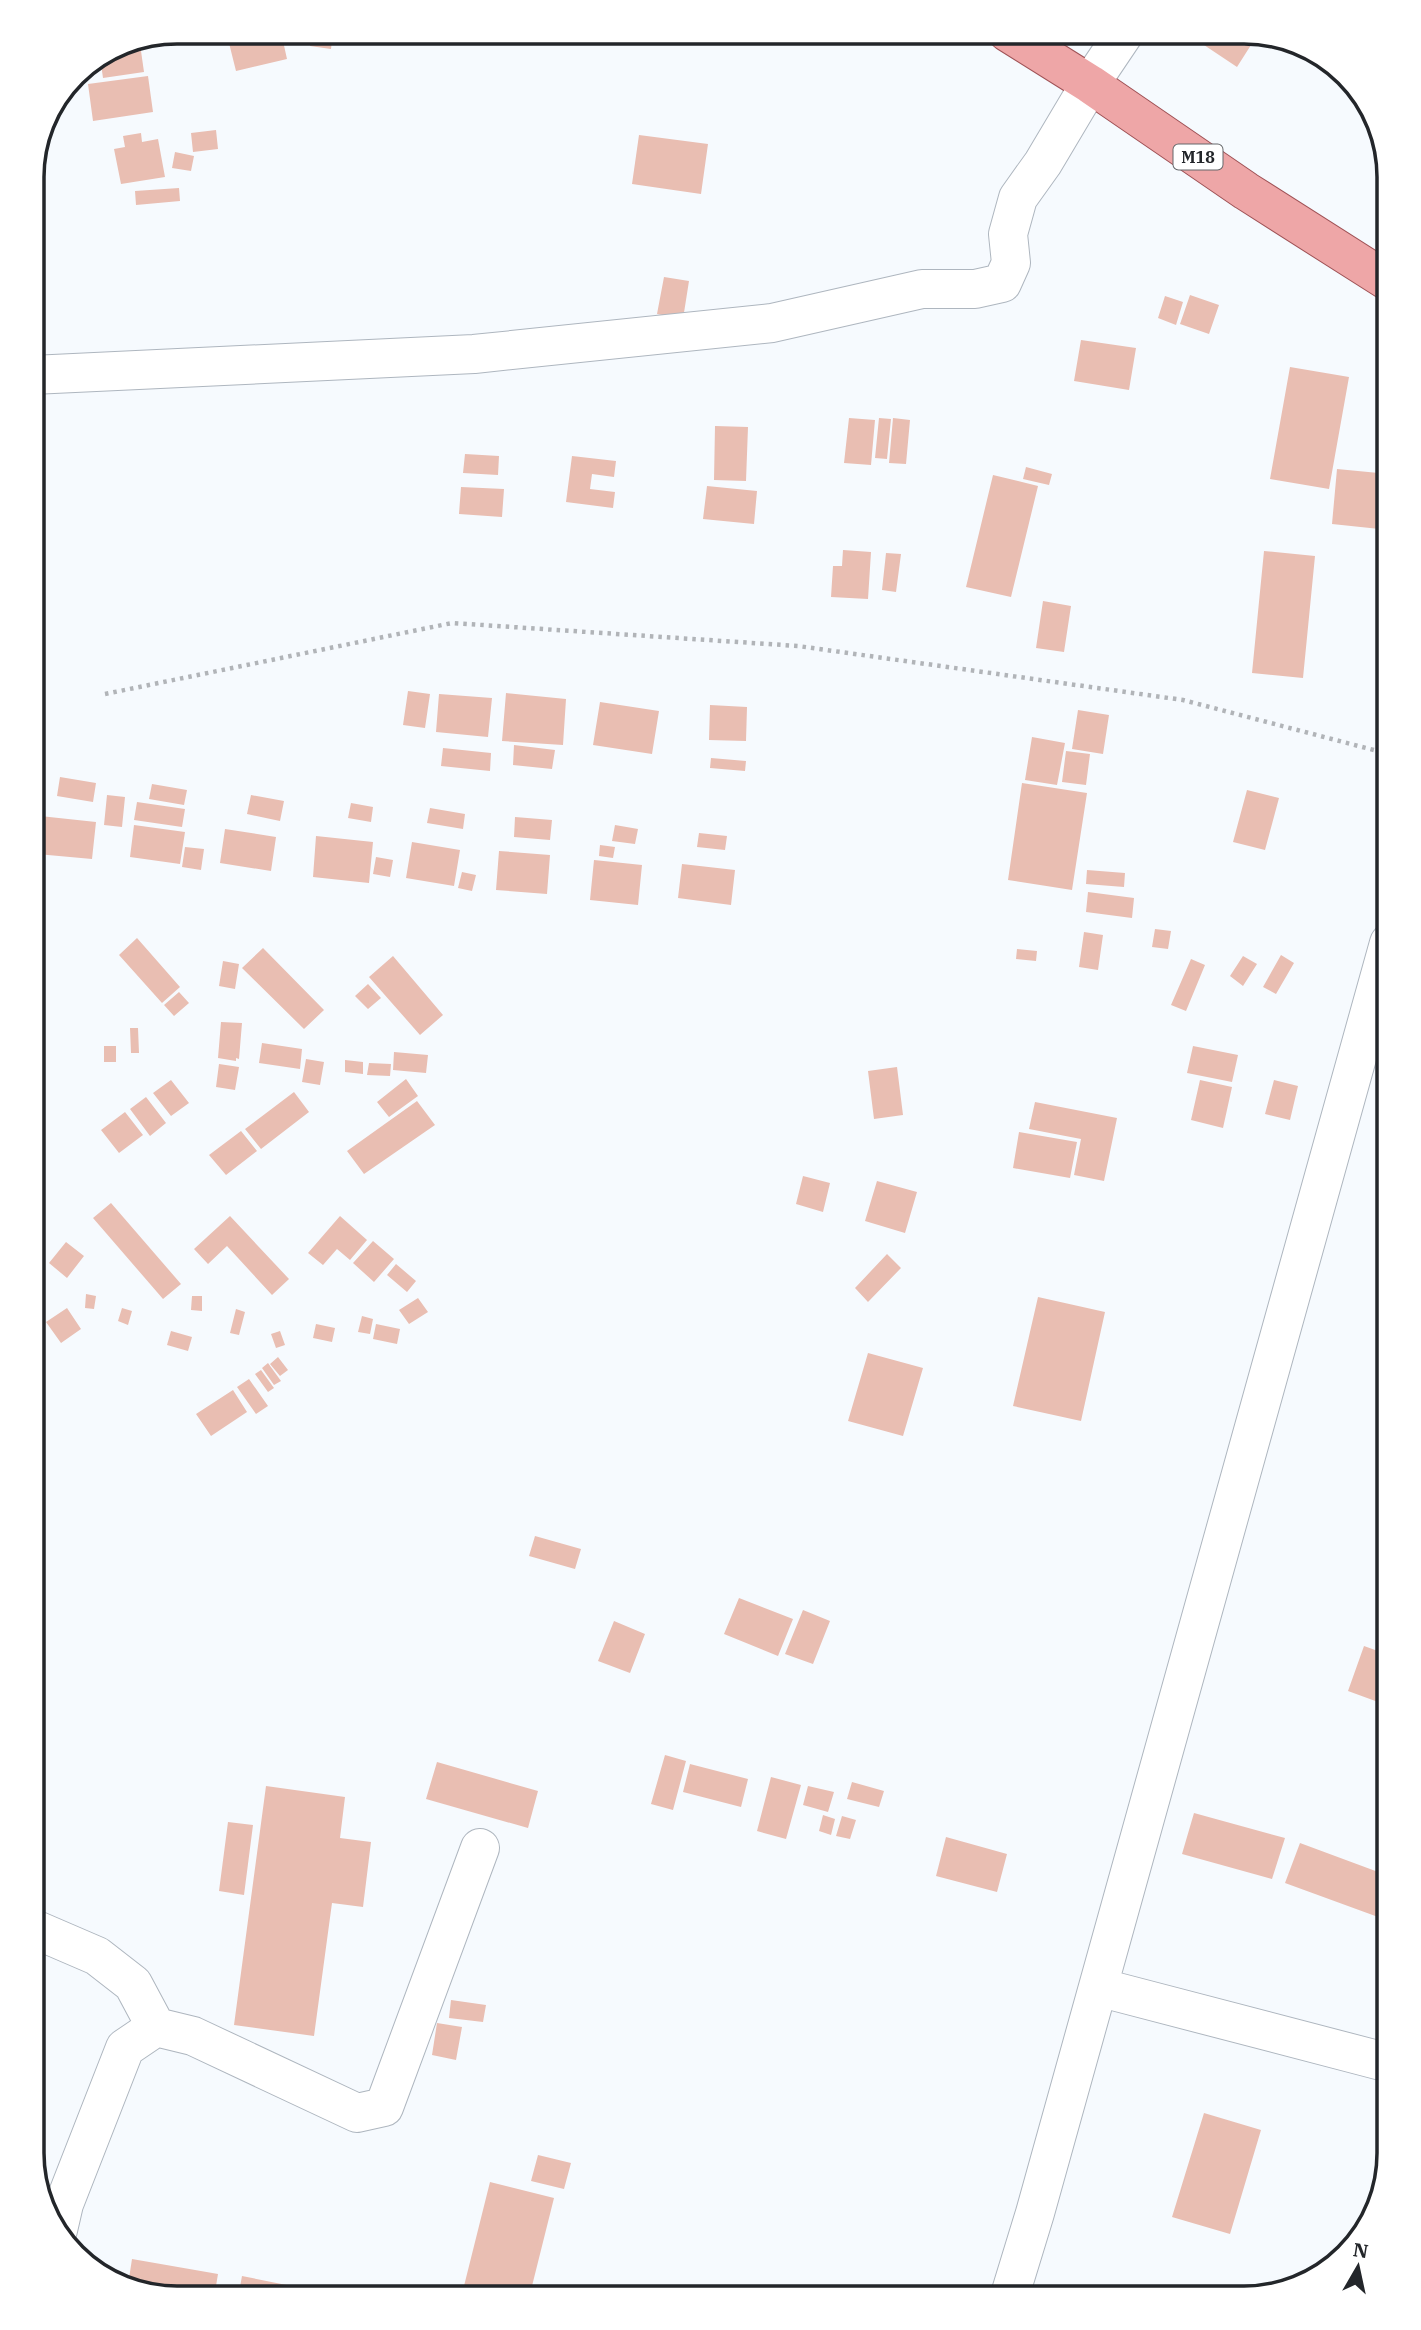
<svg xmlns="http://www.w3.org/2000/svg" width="1421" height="2330" font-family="'IBM Plex Serif',serif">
	<rect width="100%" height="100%" fill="#f6fafe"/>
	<path fill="#e9beb2" d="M242,32H281L287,59L236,71L228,39L243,35Z
		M311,32H333L331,49L310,46Z
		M1204,32H1230L1251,45L1237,67L1198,41Z
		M122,42L123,46L140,44L144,72L103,78L100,57Z
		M148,76L153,112L93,121L88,84Z
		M216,130L218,149L193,152L191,133Z
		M141,133L142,142L158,139L165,177L121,184L114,149L125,147L123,136Z
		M639,135L708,144L701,194L632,184Z
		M175,152L194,156L191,171L172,168Z
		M179,188L180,201L136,205L135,191Z
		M664,277L689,281L683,319L657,314Z
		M1190,295L1219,305L1209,334L1180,324Z
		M1165,296L1183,302L1176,325L1158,318Z
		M1081,340L1136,348L1129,390L1074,381Z
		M1290,367L1349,377L1329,489L1270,479Z
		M849,418L875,420L871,465L844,463Z
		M879,418L891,419L887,459L875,458Z
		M893,418L910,420L906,464L889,463Z
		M715,426L748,427L746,481L714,480Z
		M465,454L499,456L498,475L463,473Z
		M572,456L616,461L614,477L592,474L590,489L615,492L613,508L566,502Z
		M1026,467L1052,474L1049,485L1023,479Z
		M1337,469L1389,474V530L1332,524Z
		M993,475L1038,486L1011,597L966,587Z
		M707,486L757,491L754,524L703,519Z
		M461,487L504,489L502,517L459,514Z
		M843,550L871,552L868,599L831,597L833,566H842Z
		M1264,551L1315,556L1303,678L1252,673Z
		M886,553L901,554L896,592L882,590Z
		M1043,601L1071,606L1064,652L1036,648Z
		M408,691L430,694L425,728L403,725Z
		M506,693L566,699L563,745L502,741Z
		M439,694L492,698L488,737L436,732Z
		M600,702L659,711L652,754L593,745Z
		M710,705L747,707L746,741L709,740Z
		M1078,710L1109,715L1103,754L1072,749Z
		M1032,737L1065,743L1057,785L1025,780Z
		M514,745L555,750L552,769L513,765Z
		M443,748L491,753L490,771L441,766Z
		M1066,751L1090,754L1086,785L1062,782Z
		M711,758L746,761L745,771L710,768Z
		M60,777L96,783L93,802L57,796Z
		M1022,783L1087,793L1072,890L1008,880Z
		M152,784L187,790L184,805L149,799Z
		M1247,790L1279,798L1265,850L1233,842Z
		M107,795L125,797L122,827L104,825Z
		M251,795L284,801L280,821L247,814Z
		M137,802L185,809L182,827L134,820Z
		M351,803L373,807L371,822L348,818Z
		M430,808L465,814L463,829L427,823Z
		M40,816L96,822L92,859L37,854Z
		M515,817L552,820L550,840L514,837Z
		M134,825L185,832L180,864L130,857Z
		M615,825L638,829L635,844L612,841Z
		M225,829L276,837L271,871L220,863Z
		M699,833L727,836L725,850L697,847Z
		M316,836L373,842L369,883L313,877Z
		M412,842L460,850L454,886L406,878Z
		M600,845L615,847L613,858L599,856Z
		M185,847L204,849L201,870L182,867Z
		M499,851L550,855L547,894L496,890Z
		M376,857L393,860L390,877L373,874Z
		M594,860L642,865L638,905L590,900Z
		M682,864L735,870L731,905L678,898Z
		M1087,870L1125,873L1124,887L1086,884Z
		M462,872L476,875L472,891L458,888Z
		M1088,892L1134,898L1132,918L1086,912Z
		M1155,929L1171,931L1168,949L1152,947Z
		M1084,932L1103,935L1098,970L1079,967Z
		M137,938L180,987L162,1003L119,955Z
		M263,948L324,1010L304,1029L242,968Z
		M1017,949L1037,951L1036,961L1016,959Z
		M1281,955L1294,963L1276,994L1263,987Z
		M393,956L443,1015L420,1035L369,977Z
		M1243,956L1257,964L1243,986L1230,976Z
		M1191,959L1205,965L1186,1011L1171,1005Z
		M223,961L239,964L235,989L219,986Z
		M368,984L381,998L368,1009L355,996Z
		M179,992L189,1003L174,1016L164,1005Z
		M221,1022L242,1023L239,1059L236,1058V1061L218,1058Z
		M130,1028H138L139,1053H131Z
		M262,1043L302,1049L300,1069L259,1063Z
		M104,1046H116V1062H104Z
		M1193,1046L1238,1055L1232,1082L1187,1073Z
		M394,1052L428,1055L426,1073L393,1070Z
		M306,1059L324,1062L320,1085L302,1082Z
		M345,1060L363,1062V1074L345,1072Z
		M369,1063L391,1064L390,1076L367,1075Z
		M219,1064L239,1067L235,1090L216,1087Z
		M897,1067L903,1115L874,1119L868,1071Z
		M406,1079L418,1096L389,1117L377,1102Z
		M171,1080L189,1103L171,1116L153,1093Z
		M1200,1080L1232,1087L1223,1128L1191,1120Z
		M1274,1080L1298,1086L1290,1120L1265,1114Z
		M294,1092L309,1112L261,1149L245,1129Z
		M146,1097L166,1123L150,1136L130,1109Z
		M417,1101L435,1125L364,1174L347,1151Z
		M1035,1102L1117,1118L1104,1181L1074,1175L1081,1139L1029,1129Z
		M125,1112L143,1135L119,1153L101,1130Z
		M241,1131L257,1151L226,1175L209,1155Z
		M1019,1132L1077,1142L1070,1178L1013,1168Z
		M803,1176L830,1183L823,1212L796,1204Z
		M877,1181L917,1192L905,1233L865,1221Z
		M111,1203L181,1284L163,1299L93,1218Z
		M230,1216L289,1279L272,1295L227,1246L208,1264L194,1249Z
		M340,1216L367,1240L350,1260L337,1249L323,1265L308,1253Z
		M373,1241L394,1259L374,1282L353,1263Z
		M66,1242L84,1256L67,1278L49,1263Z
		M887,1254L901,1268L868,1302L855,1288Z
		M396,1264L416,1281L407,1292L387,1275Z
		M86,1294L96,1296L94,1309L85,1308Z
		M192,1296H202V1311L191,1310Z
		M1038,1297L1105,1312L1081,1421L1013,1406Z
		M418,1298L428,1312L409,1324L399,1310Z
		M67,1308L81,1329L61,1343L46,1322Z
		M122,1308L132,1311L128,1325L118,1321Z
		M236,1309L245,1312L239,1335L230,1333Z
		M362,1316L373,1319L370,1334L358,1332Z
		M316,1324L335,1328L332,1342L313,1338Z
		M376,1324L400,1329L397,1344L373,1339Z
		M171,1331L192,1337L188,1351L167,1345Z
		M280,1331L285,1345L276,1348L271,1334Z
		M868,1353L923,1368L903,1436L848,1421Z
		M278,1357L288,1370L280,1376L270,1364Z
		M268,1363L281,1381L274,1385L262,1368Z
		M261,1370L274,1388L268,1392L255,1374Z
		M249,1379L268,1406L256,1414L237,1387Z
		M233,1390L247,1412L211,1436L196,1414Z
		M535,1536L581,1549L575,1569L529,1556Z
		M739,1598L793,1619L778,1656L724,1634Z
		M803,1610L830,1621L813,1664L785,1654Z
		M614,1621L645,1634L630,1673L598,1661Z
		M1364,1646L1389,1655V1706L1348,1691Z
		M665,1755L686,1761L673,1810L651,1804Z
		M437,1762L538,1791L528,1828L426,1799Z
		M690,1764L748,1779L741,1807L683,1792Z
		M771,1777L801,1785L786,1839L757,1831Z
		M852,1782L884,1791L879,1807L847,1799Z
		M266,1786L345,1797L340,1838L371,1842L363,1907L332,1903L314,2036L234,2025Z
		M808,1786L834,1792L828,1812L803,1805Z
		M1194,1813L1285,1838L1272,1879L1182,1854Z
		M823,1815L835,1819L831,1835L819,1831Z
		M842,1816L856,1820L850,1839L836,1836Z
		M228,1822L253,1825L244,1895L219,1891Z
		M946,1837L1007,1854L997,1892L936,1876Z
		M1300,1843L1389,1876V1921L1285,1883Z
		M451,2000L486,2005L483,2022L449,2018Z
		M437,2023L462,2027L456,2060L432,2055Z
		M1204,2113L1261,2130L1230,2234L1172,2217Z
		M538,2155L571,2163L564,2189L531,2181Z
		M490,2182L554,2198L529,2298H461Z
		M132,2259L218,2274L214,2298H168L128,2285Z
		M242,2276L321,2292L320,2298H238Z"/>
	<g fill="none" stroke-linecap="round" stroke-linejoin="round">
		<g stroke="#aeb6bf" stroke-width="40">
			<path id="minor" d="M32,375L474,354L772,323L922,289H975L1002,283L1011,263L1008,234L1018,198L1043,163L1090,84L1125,32
				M32,1928L97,1956L133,1984L156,2027
				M1098,1987L1389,2063
				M58,2230L64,2204L125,2048L156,2027L193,2036L357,2113L384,2107L480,1848
				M1009,2298L1035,2213L1389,943"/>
		</g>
		<g stroke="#9f5256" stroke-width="40">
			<path id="major" d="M1007,32L1090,84L1246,191L1389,282"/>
		</g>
		<path stroke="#b1b4b8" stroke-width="4.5" stroke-dasharray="3.5 5" stroke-linecap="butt" d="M105,694L452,623L798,646L1183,700L1389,754"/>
		<use href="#minor" stroke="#fff" stroke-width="38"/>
		<use href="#major" stroke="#eea6a7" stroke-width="38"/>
	</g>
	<g text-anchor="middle" stroke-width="5" stroke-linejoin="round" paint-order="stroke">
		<rect fill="#fff" stroke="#65676a" stroke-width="2" x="1173.5" y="144.5" width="49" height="25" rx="5"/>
		<g font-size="16" font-weight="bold" fill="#23262a">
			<text x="1198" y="163">M18</text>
		</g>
	</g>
	<path d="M0 0H1421V2330H0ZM177 44H1244A133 133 0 0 1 1377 177V2153A133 133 0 0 1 1244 2286H177A133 133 0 0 1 44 2153V177A133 133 0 0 1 177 44Z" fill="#fff" fill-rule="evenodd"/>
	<path fill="none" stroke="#23262a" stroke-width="3.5" d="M177 44H1244A133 133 0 0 1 1377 177V2153A133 133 0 0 1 1244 2286H177A133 133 0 0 1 44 2153V177A133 133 0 0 1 177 44Z"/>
	<g transform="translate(1358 2267) rotate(9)" stroke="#ffffff" stroke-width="5" paint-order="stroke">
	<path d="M0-5L12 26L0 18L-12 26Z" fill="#23262a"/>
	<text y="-10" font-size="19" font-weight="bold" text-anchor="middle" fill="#23262a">N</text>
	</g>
</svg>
